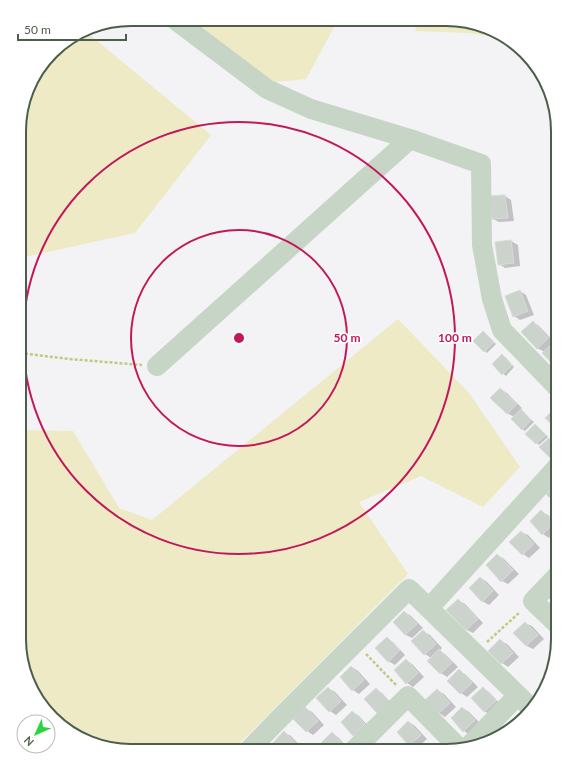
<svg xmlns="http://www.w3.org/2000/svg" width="577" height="770" font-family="Lato,sans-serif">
	<rect width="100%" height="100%" fill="#f3f2f4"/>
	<path fill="#edeac5" d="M185,19L338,20L306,79L275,82L184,21Z
		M418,20H461L503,38L470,33L415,31Z
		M85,31L211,135L135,233L20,258V116L34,75L57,47Z
		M398,319L469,393L520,467L483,507L421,476L359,502L408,574L233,750H117L69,732L31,689L19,639V430L73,431L119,508L152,520Z"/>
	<path fill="#0003" d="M505,196L511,200L514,221L499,222L493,219Z
		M511,241L518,245L520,266L505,268L499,264Z
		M520,291L526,295L534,315L520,320L514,316Z
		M533,322L539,326L554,342L553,343L558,346V369L545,352L537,348Z
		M483,332L496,344L487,353L485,351Z
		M505,357L514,367L506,376L493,364Z
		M500,389L507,393L522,408L520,410L534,422L525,431L522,429L514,417L507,413Z
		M535,425L548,437L539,445L527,434Z
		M549,439L558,447V454L553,459L550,457Z
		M541,511L548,515L558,525V529L549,538L543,534Z
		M521,532L528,535L540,548L529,558L523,554L511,542Z
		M498,555L504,559L519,574L508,584L502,581Z
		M481,578L487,582L499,595L489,605L482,601Z
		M458,600L465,604L483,623L473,633L467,630L448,610Z
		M405,612L411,616L423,628L412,638L406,635L394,622Z
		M525,623L532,626L544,639L533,649L527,646L515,633Z
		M423,631L430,635L442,648L439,651L445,654L458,667L447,677L441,673L431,658L425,654Z
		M387,638L393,642L405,655L395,665L388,661Z
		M500,641L507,644L519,657L508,667L502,663L490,651Z
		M406,660L412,664L424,677L413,687L407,683L395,670Z
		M352,667L358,671L370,684L359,694L353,690L341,677Z
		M459,671L465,674L478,687L467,697L461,693Z
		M328,688L335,692L347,705L336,715L330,711Z
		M483,688L489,692L501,705L491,715L484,711Z
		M376,689L382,693L394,706L384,716Z
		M437,690L444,694L456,707L445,717L439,713L427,701Z
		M305,708L312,712L324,725L313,735L307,731L295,719Z
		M463,708L469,712L481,724L470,735L464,731Z
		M353,712L359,716L371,729L360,738L354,735Z
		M409,722L415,726L427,739L416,749L410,745L398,732Z
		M285,733L291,736L303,749L302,751H281Z
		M332,734L338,737L350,750L328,751Z"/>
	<path fill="#ccd3cd" stroke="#d6dcd8" d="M505,195L508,218L492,219L489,196Z
		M511,240L514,263L498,265L495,242Z
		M520,290L528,311L513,317L505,296Z
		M533,321L548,338L537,349L521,332Z
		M483,331L494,342L484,352L473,341Z
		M554,342L558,346V370L542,353Z
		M502,354L512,365L502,375L492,364Z
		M500,388L517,404L507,414L490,398Z
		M555,408L558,411V426L556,428L545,418Z
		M521,409L531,420L522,430L511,419Z
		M535,424L546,435L536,444L525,434Z
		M549,438L558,447V450L550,458L539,447Z
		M558,483V506L546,494Z
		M541,510L554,523L542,535L530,521Z
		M521,531L534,544L522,555L509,542Z
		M497,554L513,570L501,582L486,565Z
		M480,577L493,591L482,602L469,588Z
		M458,599L478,619L466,630L446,610Z
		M558,601V613L552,607Z
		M404,611L417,624L405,635L393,622Z
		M525,622L538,635L526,646L513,633Z
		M423,630L436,644L424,655L411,641Z
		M387,637L400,650L388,662L375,648Z
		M500,639L513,653L501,664L488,651Z
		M439,649L452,663L440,674L427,661Z
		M406,659L418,673L406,684L394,670Z
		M351,666L364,680L352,691L340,677Z
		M459,669L472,683L460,694L447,681Z
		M328,687L341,701L329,712L316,698Z
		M483,687L496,701L484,712L471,698Z
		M376,688L389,702L377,713L364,699Z
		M544,688L539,701L535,697Z
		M437,689L450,703L438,714L425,700Z
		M305,707L318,721L306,732L293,719Z
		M462,707L475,720L463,732L451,718Z
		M352,711L365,724L353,736L341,722Z
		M514,719L516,722L504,732L502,730Z
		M408,721L421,735L409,746L397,732Z
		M284,731L297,745L292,751H280L273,743Z
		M332,732L345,746L340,751H327L320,744Z
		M428,745L434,751H422Z"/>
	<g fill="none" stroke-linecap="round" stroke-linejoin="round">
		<path stroke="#c4c87f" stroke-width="2.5" stroke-dasharray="3 2" stroke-linecap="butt" d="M20,353L69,359L142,365
			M487,642L520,612
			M366,654L396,685"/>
		<path stroke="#c7d5c7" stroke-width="20" d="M174,19L267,89L311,109L410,139L481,164L482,245L492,299L502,330L558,388
			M157,366L410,139
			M429,608L558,466
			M558,625L533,601L558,575
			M469,746L518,695
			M249,750L276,722L409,589L531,708
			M353,751L408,696L459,748"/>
	</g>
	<g fill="none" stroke="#c2185b" stroke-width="2">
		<circle cx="239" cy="338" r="108"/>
		<circle cx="239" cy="338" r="216"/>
	</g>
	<path d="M0 0H577V770H0ZM131 26H446A105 105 0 0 1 551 131V639A105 105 0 0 1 446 744H131A105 105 0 0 1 26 639V131A105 105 0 0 1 131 26Z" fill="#fff" fill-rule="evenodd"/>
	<path fill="none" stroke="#4b5e4b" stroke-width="2" d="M131 26H446A105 105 0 0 1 551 131V639A105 105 0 0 1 446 744H131A105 105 0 0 1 26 639V131A105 105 0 0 1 131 26Z"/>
	<circle cx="239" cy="338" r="6" fill="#c2185b" stroke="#fff" stroke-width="2"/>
	<g font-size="12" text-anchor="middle" font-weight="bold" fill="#c2185b" stroke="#fff" stroke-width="3.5" stroke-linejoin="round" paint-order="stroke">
		<text x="347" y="342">50 m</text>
		<text x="455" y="342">100 m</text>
	</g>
	<g transform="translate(36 734) rotate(225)"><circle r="19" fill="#ffffff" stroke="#b7bfb7"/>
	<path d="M0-3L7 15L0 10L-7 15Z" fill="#29d63d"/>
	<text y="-6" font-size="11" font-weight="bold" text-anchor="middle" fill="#4b5e4b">N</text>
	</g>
	<path d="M18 34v6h108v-6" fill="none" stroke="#4b5e4b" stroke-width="2"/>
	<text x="24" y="34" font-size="12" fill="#4b5e4b" stroke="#ffffff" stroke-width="3" paint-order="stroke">50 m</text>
</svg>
